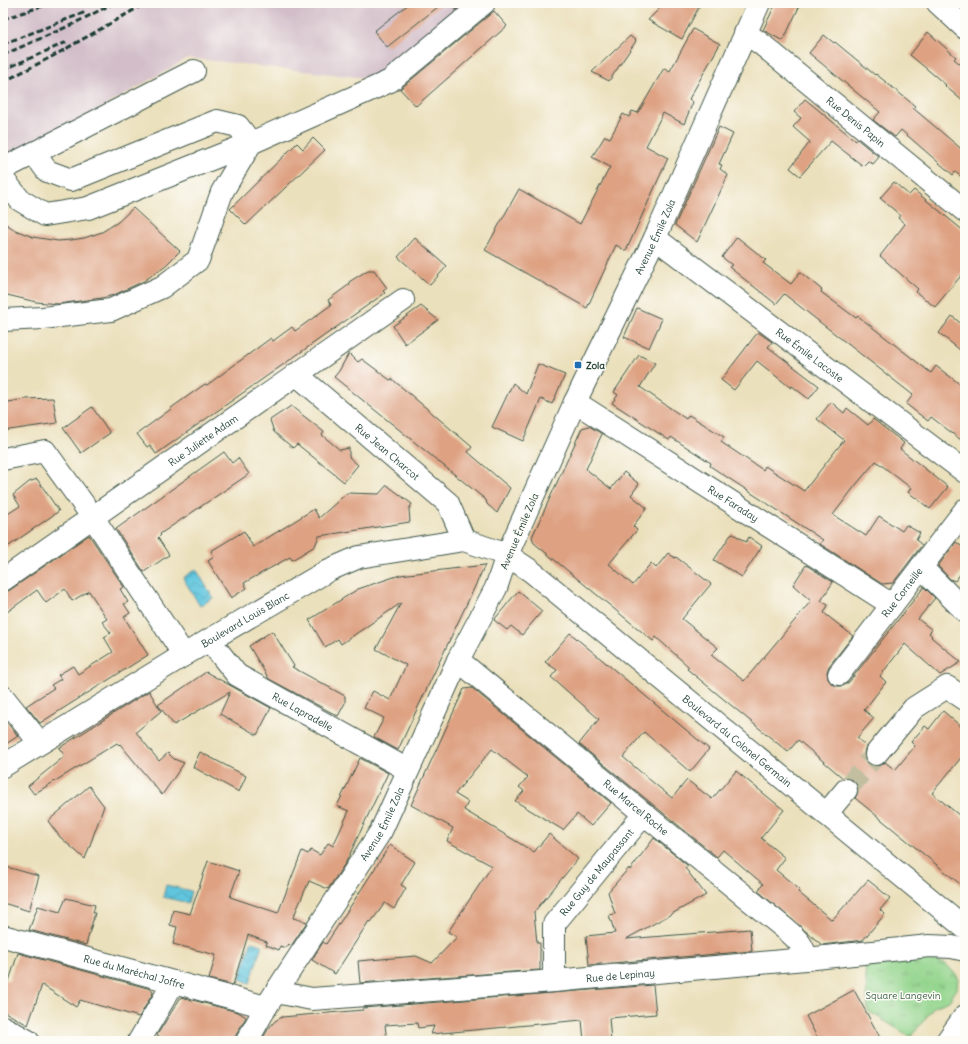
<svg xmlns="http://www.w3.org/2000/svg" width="968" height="1044" font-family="Delius,sans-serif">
	<defs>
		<pattern id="park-tufts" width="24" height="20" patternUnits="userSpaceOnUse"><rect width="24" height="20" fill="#92d48b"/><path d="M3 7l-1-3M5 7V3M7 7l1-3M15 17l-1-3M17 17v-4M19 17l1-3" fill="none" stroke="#77ad72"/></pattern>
		<pattern id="water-waves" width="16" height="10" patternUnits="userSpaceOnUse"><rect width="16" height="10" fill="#61c6de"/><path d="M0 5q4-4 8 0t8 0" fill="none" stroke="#4fa2b5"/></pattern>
	</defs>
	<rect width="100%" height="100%" fill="#fdfcf7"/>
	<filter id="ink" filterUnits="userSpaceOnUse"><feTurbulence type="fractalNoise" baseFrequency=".025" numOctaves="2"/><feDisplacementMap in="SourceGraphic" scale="8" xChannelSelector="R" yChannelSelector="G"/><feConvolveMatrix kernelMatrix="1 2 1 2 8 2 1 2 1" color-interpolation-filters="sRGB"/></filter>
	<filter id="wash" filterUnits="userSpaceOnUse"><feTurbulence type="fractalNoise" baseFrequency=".012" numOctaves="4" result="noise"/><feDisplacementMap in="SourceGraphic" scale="16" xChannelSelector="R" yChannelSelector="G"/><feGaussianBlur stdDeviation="0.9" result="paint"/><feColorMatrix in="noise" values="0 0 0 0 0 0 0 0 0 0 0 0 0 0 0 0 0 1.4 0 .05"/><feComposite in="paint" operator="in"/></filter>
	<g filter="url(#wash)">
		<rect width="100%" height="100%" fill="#ebe0bc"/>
		<path fill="#d2bdc8" d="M3,3H480L394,81L188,58L52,137L3,159Z"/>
		<path fill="url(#park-tufts)" stroke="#588860" d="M933,959L947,965L958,977L957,989L949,1001L934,1007L911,1037L868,1011L865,967Z"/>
		<path fill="url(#water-waves)" stroke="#408289" d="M196,569L213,598L200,606L183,578Z
			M166,885L191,891L188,903L163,897Z
			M251,942L262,945L250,983L240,979Z"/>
		<g id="blocks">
			<path fill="#dea283" d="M410,3H443L387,47L374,31Z
				M449,3H464L456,10Z
				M665,3H701L682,39L648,20Z
				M776,3H801L783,41L763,30Z
				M494,11L507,26L416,106L400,89Z
				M693,29L720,44L689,99L693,102L684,124L663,113L646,146L668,158L626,251L616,245L587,308L485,250L519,189L580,224L610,167L592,157L605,136L610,138L623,114L629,117L632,111L638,113L664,68L670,71Z
				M928,32L956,57L954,59L965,68V103L945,86L946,85L910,55Z
				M824,35L834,43L835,42L875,75L876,74L915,106L913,108L965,152V179L955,172L953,175L901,130L895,137L873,120L880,112L809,53Z
				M630,36L636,41L609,81L592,72Z
				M805,99L856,141L857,139L879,157L873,164L868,161L863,166L831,141L800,176L790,168L810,142L793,127L801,118L794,112Z
				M719,127L733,134L719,164L722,165L720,169L728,175L697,242L675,225Z
				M313,138L325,150L246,225L230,209L297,143L303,149Z
				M894,182L909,195L914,190L965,232V271L935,307L916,292L918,289L880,256L905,224L898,218L900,215L880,198Z
				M133,208L180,251L166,265L144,281L114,295L102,298L58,304L36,302L3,294V222L15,230L33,237L58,241L71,240L84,238L102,232L118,222Z
				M737,237L766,260L763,263L791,284L800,272L822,290L821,292L856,318L858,316L931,373L936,366L965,388V443L931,417L928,421L906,404L913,395L784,294L776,304L729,267L732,265L722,257Z
				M415,238L447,266L430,285L398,257Z
				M368,270H374L387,288L383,291L385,293L156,454L150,445L147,447L137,434L171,409V408L205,384L207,385L271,338L273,341L292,327L295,331L331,305L328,300L350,284L349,282Z
				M421,306L438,320L405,344L393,326Z
				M637,308L662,319L649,348L624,337Z
				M952,316L965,327V354L939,333Z
				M758,332L772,342L768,347L819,386L809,399L792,386L791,388L757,361L734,390L721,380Z
				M349,353L358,362L362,359L390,380L392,379L472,447L468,452L510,488L497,513L487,504L486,500L475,491L334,377L339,371Z
				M639,355L655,363L640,387L686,419L689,415L724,437L721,442L763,470L765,466L804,491L844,440L817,419L831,402L844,413L847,408L868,425L873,419L904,443L900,449L948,487L930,509L908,492L911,488L876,461L855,486L833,515L866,536L879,516L902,531L906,525L920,533L916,540L922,545L893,583L882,584L820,544L823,540L710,466L711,463L671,437L669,440L612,403L618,395L614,392Z
				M538,364L565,375L552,404L541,399L523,441L492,427L513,383L526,394Z
				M53,398L57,423L3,431V403L26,399Z
				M291,406L324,432L322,435L340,450L349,448V457L358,465L344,482L297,444L293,448L274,432L270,420Z
				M92,407L110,433L81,453L63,428Z
				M589,426L602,434L586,469L611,489L624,472L639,484L631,495L647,508L633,526L637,530L609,564L633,585L651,563L656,568L668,553L675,558L676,557L711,584L682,619L718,648L711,655L744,681L811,601L793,585L806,565L833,582L821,601L828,605L824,613L853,636L829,666L827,672L828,679L832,684L837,686H843L849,682L924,587L935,598L918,619L932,630L929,633L932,636L931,637L961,662L940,675L905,644L880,676L886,682L864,710L874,718L857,738L866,746L864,752V758L868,763L874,766H880L885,762L895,770L915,746L911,742L925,726L929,729L943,711L965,730V753L932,793L965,820V888L855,798L858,792V786L854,780L848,778H843L798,740L788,752L687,669L689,667L656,637L653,641L534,543L532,537L582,428Z
				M224,452L232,463L238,458L249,474L160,534L161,535L158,538L169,555L144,572L116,529Z
				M37,479L59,511L3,550V517L20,506L13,495L29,482Z
				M387,485L412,504L409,509L410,522L319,536L315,546L292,560L290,557L244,583L247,588L231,598L208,561L214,557L211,551L244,531L253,547L314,509L319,518L347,493L379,494Z
				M732,533L746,542L749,537L762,546L742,577L714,560Z
				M89,535L124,587L120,589L128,602L124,604L130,613L124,617L148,655L40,723L26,706L54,688L51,685L61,679L58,675L73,666L78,674L113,652L104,637L111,633L102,622L107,619L89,591L72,601L65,589L46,603L37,590L3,615V593L10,590Z
				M956,542L965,549V568L955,581L950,579L938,566Z
				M485,565L411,722L398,750L374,737L384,718L364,708L373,691L390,700L406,665L376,649L401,603L341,644L338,639L325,647L309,620L358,589L400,575Z
				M518,591L542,611L522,635L511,626L507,630L494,620Z
				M272,631L294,666L292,667L345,696V703L338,716L269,679L249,646Z
				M570,633L709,749L690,772L644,732L623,757L650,780L672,798L687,780L712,799L736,771L784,810L761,838L785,858L776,870L800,890L798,892L832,920L868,880L890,898L880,910L885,914L863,940L822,945L758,891L763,884L723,850L717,857L579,744L599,719L551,677L557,670L545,662Z
				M206,672L271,708L257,735L220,714L230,692L174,725L158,705Z
				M472,688L611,803L591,826L577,814L563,830L515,801L524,791L519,787L528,777L492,749L455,794L468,802L464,810L534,852L549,834L578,859L534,912L537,943H540V970L360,983L358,961L416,956L432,963L457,937L448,932L492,866L447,841L453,828L411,805L464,689Z
				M149,691L161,711L136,732L159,761L168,753L174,759L184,763L162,795L120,744L119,745L117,743L34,794L28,786L65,756L59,748Z
				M4,719L18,736L3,746V720Z
				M200,752L246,776L239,792L193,767Z
				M360,758L388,773L346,862L328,889L309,881L293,918L307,922L291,946L289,944L286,948L280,946L279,950L266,945L267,942L248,935L233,985L209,979L216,955L173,944L177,927L170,925L173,910L190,914L208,861L239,871L230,897L278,913L302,851L308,854L311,850L320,855L328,843L333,846L349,811L337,806Z
				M89,786L104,806L85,859L60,837L48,821Z
				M654,838L688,866L685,868L706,895L626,939L750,929L752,951L589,965L586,936L615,933L609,915L615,914L608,892L629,868L630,870Z
				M390,845L415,862L401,885L406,888L394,909L385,903L371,922L369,921L335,974L312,960L323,942L326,944Z
				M3,866L39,876L29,911L3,903Z
				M66,898L95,905L93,913H95L86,945L29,930L38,906L60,912Z
				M18,953L151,989L153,993L139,1017L80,1000L76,1007L42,985L28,1025L3,1011V978L9,981Z
				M653,985L656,1014L609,1018L611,1041H584L582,1020L431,1034L434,1026L418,1028L417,1023L385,1025L387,1041H261L269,1028L275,1021L282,1017L363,1010V1008Z
				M854,990L882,1041H819L806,1016Z
				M181,997L238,1012L246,1017L236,1035L235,1041H168L157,1035Z"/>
		</g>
	</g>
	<g filter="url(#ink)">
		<use href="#blocks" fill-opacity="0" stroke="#3e5548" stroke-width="1"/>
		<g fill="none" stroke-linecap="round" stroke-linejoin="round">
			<path stroke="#c2bfa1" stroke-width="22" stroke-dasharray="22 11" stroke-linecap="butt" d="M846,790L876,754"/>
			<g stroke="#3e5548" stroke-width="24">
				<g id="minor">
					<path d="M938,3L965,28"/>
					<path id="s1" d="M745,33L760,43L965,211"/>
					<path d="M3,169L194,71"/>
					<path d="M3,179L20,200L45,215L88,208L251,143L238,126L217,121L71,180L47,171L34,153"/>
					<path id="s2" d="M655,238L965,472"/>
					<path d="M3,320L43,318L111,310L162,287L198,260L222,192L251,143L390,81L484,3"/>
					<path id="s3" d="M296,374L448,503L464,540"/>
					<path id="s4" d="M575,402L892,605"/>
					<path d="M3,459L45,451L92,516L184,655"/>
					<path d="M921,567L965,611"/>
					<path id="s5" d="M3,580L403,300"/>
					<path id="s6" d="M209,640L237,675L408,770"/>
					<path id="s7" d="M458,660L644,814L789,932C798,940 804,946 806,959"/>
					<path id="s8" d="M839,674L965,510"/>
					<path d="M3,697L40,743"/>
					<path d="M876,754L914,708L947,687L965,699"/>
					<path d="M826,814L846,790"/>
					<path id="s9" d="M3,936L266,1007"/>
					<path id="s10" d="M554,981V924L644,814"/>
					<path id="s11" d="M276,992L312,999L554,981L806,959L929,946L952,947L965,950"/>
					<path d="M3,1027L28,1041"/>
					<path d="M139,1041L174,982"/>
					<path id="s12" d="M247,1041L266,1007L381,831L458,660L496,588L507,555"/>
				</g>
			</g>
			<g stroke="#3e5548" stroke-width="24">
				<g id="major">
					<path id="s13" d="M507,555L575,402L655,238L759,3"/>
					<path id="s14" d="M3,766L184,655L329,570L359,557L464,540L507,555L531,571L965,928"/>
					<path d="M947,1041L965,1016"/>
				</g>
			</g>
			<use href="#minor" stroke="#fff" stroke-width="22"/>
			<use href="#major" stroke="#fff" stroke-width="22"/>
			<path stroke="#1f3d34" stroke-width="3" stroke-dasharray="6 3" stroke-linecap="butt" d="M3,3H4
				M3,19L52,3
				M3,44L86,12
				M3,55L71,25L114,3
				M3,70L67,42
				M3,82L55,55L146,3"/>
		</g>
	</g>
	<rect fill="#1f6fb2" stroke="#fdfcf7" stroke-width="1.5" x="574" y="361" width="8" height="8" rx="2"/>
	<g text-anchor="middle" stroke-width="3" stroke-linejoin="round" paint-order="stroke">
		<g font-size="10" fill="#1f3d34" stroke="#fdfcf7">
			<text dy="4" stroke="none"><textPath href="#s1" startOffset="142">Rue Denis Papin</textPath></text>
			<text dy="4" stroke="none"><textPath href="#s13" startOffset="351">Avenue Émile Zola</textPath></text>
			<text dy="4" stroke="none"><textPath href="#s2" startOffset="194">Rue Émile Lacoste</textPath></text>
			<text dy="4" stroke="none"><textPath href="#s5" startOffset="244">Rue Juliette Adam</textPath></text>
			<text dy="4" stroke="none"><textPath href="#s3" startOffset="120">Rue Jean Charcot</textPath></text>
			<text dy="4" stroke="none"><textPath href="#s4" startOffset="188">Rue Faraday</textPath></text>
			<text transform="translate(519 531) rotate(-67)" y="4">Avenue Émile Zola</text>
			<text dy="4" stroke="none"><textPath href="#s8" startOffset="103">Rue Corneille</textPath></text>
			<text dy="4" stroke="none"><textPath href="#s14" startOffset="283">Boulevard Louis Blanc</textPath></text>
			<text dy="4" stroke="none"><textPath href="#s6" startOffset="120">Rue Lapradelle</textPath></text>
			<text dy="4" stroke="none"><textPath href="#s14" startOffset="861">Boulevard du Colonel Germain</textPath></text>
			<text dy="4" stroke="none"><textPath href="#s7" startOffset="231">Rue Marcel Roche</textPath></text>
			<text dy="4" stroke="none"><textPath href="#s12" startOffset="256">Avenue Émile Zola</textPath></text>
			<text dy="4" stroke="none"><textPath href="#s10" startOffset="124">Rue Guy de Maupassant</textPath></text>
			<text dy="4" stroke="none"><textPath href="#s9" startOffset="136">Rue du Maréchal Joffre</textPath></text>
			<text dy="4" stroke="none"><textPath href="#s11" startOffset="346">Rue de Lepinay</textPath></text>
		</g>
		<g font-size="10" font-weight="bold" fill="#1f3d34" stroke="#fdfcf7" text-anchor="start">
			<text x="586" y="369">Zola</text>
		</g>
		<g font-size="10" fill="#3c634a" stroke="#fdfcf7">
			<text x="903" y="999">Square Langevin</text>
		</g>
	</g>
	<rect width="968" height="1044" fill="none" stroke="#fdfcf7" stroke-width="16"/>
</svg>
